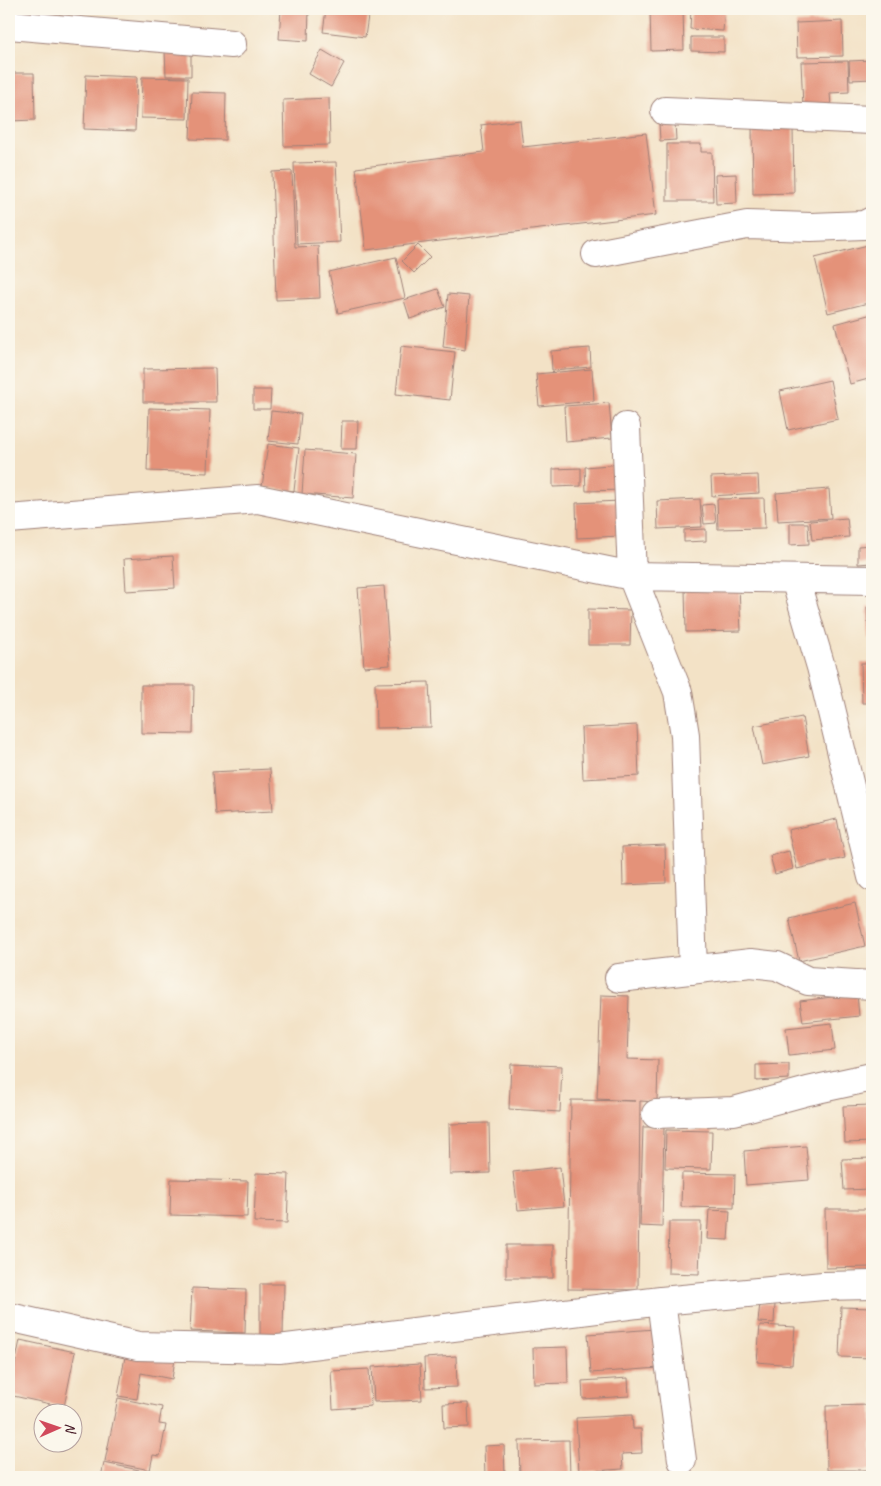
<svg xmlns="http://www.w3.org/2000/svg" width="881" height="1486" font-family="Caveat,sans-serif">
	<rect width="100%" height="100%" fill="#fbf7ec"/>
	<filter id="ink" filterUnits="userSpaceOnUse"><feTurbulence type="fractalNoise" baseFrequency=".02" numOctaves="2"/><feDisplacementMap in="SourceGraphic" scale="10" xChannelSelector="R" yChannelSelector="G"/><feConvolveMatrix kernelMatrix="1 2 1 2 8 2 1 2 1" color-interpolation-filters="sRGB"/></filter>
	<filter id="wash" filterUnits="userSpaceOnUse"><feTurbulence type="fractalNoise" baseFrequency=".0096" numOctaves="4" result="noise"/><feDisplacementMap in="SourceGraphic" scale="20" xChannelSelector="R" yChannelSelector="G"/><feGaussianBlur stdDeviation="1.12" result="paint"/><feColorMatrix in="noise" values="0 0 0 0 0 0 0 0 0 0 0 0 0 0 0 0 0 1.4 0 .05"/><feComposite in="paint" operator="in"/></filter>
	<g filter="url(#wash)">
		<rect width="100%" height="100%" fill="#f3e2c6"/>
		<g id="blocks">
			<path fill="#e49279" d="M281,9H309L308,41L279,39Z
				M326,9H369L365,37L323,32Z
				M650,9H683L684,50L651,51Z
				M691,9H725L723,31L690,29Z
				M842,21L843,56L797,57L796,23Z
				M691,37H724V52L691,51Z
				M165,50H191V76H166Z
				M322,50L344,63L331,87L309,74Z
				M872,60V79L850,80L849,61Z
				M848,61L849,92L830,93L831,106L803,107L801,62Z
				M9,73H34L35,120L9,121Z
				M86,75L137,77L135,131L84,129Z
				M142,77L188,78L187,119L141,118Z
				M192,92L226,93L225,140L190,139Z
				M329,98L330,145L284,146L283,100Z
				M520,120L523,147L646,133L656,215L366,250L356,168L484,152L481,125Z
				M675,122L676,140L660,141L659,123Z
				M752,128H793L794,193L753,194Z
				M667,144H701V152H712L713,201H667Z
				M336,162L340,242L297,244L294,163Z
				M292,171L295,247L318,246L320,298L276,300L272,172Z
				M736,174L737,203L716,204L715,175Z
				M872,244V302L828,313L815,258Z
				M418,245L430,257L414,273L402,261Z
				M396,257L405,298L338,313L329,272Z
				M438,289L445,307L410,319L404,300Z
				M448,294L469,296L465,350L443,347Z
				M872,314V378L850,384L835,324Z
				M401,346L455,352L450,400L396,394Z
				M590,348L591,367L552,370L551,351Z
				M215,368L216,402H143V369Z
				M592,369L594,401L539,406L536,374Z
				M830,380L838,419L788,430L780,391Z
				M253,390H271L270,409H253Z
				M609,403L612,438L566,442L564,406Z
				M149,408L210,410L208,473L147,471Z
				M271,411L301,414L298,444L268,441Z
				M342,421H358L357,449H341Z
				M268,444L299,448L294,491L262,487Z
				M305,450L356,454L353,498L302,494Z
				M621,464L622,490L586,491L585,467Z
				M581,468V486L553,487V469Z
				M758,475L759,493L712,496L711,477Z
				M829,489L831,518L778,521L776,493Z
				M764,498L765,528L718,529L717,499Z
				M700,499L702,527L658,529L657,501Z
				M620,501L621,536L577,538L576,503Z
				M714,504L716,523L704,524L702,505Z
				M847,518L849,537L812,540L810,521Z
				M790,523H808L809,544L790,545Z
				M706,529V541L684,542V530Z
				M872,545V563L858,564V546Z
				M173,556L175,588L126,591L124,559Z
				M384,586L390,665L364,667L358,588Z
				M739,587L741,631L686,632L685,589Z
				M867,607H872V638H869Z
				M588,609L631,610L630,645H588Z
				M861,663H872V703H862Z
				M429,682L431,727L376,728L375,683Z
				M141,685H194L193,734L141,733Z
				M802,717L809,756L762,765L754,726Z
				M637,725L639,776L583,779L581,728Z
				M270,769L273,811L215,814L212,772Z
				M837,819L845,858L797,869L788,830Z
				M665,845L666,883L623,885L622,847Z
				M789,851L793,869L775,874L770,856Z
				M855,903L865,946L799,961L789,918Z
				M857,994L859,1016L803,1022L800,1001Z
				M601,995L629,996L627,1059L658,1060L657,1102L640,1101L638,1290L568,1289L571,1100L635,1101L597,1099Z
				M832,1023L835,1050L789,1055L786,1028Z
				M511,1064L562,1066L560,1112L509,1109Z
				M789,1064V1079L756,1081V1065Z
				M872,1105V1142L845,1143L843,1106Z
				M489,1123L490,1173L450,1174L449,1124Z
				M643,1127H664L662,1227L640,1226Z
				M666,1130L712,1131L711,1169L665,1168Z
				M806,1146L809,1180L746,1185L744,1151Z
				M872,1158V1189L844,1190L842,1159Z
				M560,1167L564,1206L518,1210L513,1172Z
				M256,1173L289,1174L287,1223L254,1222Z
				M682,1173L735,1174L734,1208L681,1207Z
				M171,1179L248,1181L247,1217L170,1215Z
				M825,1209H872V1267L826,1268Z
				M709,1210L730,1211L728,1240L707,1239Z
				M669,1222H701L699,1274L668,1273Z
				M506,1245H553V1278H506Z
				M260,1284H284L283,1335H260Z
				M192,1288L246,1290L245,1333L190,1331Z
				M760,1303L775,1304L774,1323L758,1322Z
				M841,1307L872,1308V1358L839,1357Z
				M760,1325L795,1327L792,1365L757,1362Z
				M655,1329L659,1368L591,1373L588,1334Z
				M20,1340L75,1352L64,1407L9,1395Z
				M567,1347L568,1383L534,1384L533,1348Z
				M126,1351L175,1359L172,1379L141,1373L137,1399L118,1396Z
				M456,1356L457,1387L425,1388L424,1358Z
				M420,1364L422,1400L374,1402L372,1367Z
				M369,1369L371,1406L333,1409L331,1371Z
				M628,1378L629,1396L583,1399L582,1381Z
				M118,1398L162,1407L159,1424L166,1425L160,1456L153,1455L150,1470L105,1461Z
				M468,1403L469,1427L444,1428L443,1404Z
				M872,1405V1470H827L826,1406Z
				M632,1415L633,1429H641L642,1453L622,1454L623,1469L579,1472L576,1418Z
				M569,1440L570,1477H520L519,1441Z
				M504,1445L505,1477H485L484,1446Z
				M104,1463L139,1470L138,1477H101Z"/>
		</g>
	</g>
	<g filter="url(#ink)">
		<use href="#blocks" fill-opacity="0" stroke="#9e8078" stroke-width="1"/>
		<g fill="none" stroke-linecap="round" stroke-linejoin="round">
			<g stroke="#9e8078" stroke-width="30">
				<path id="minor" d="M9,25L232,44
					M665,111L872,120
					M596,254L747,225L811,227L864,225L872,221
					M626,427L632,576L678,692L685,735L693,970
					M9,519L258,499L632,576L872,580
					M795,579L821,667L872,877
					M619,978L751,963L777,966L808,981L872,985
					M656,1114L734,1111L808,1091L872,1077
					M661,1301L682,1460
					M9,1317L138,1346L279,1349L661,1301L823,1286L872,1285"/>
			</g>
			<use href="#minor" stroke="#fff" stroke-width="28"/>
		</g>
	</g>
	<rect width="881" height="1486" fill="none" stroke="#fbf7ec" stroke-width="30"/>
	<g transform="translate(58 1428) rotate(88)"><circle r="24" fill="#fbf7ec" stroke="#b4a19f"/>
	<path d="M0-4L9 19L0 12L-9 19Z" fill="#d1495b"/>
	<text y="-8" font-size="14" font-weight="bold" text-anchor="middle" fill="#4a1f2b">N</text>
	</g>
</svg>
